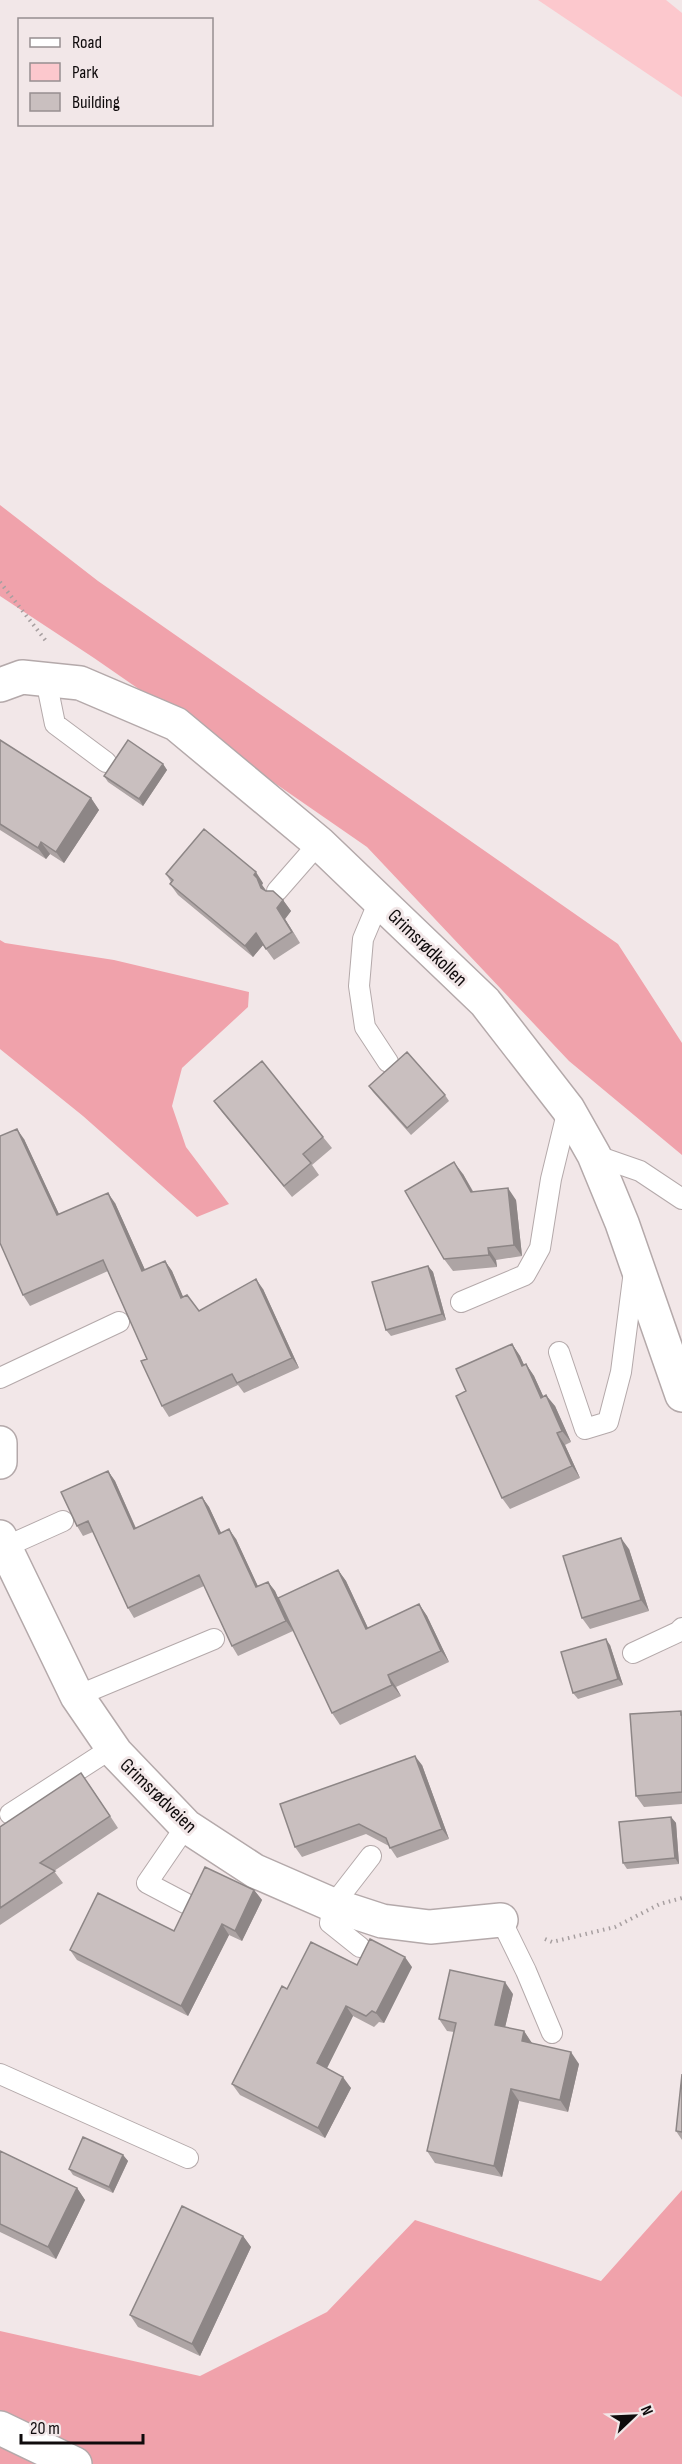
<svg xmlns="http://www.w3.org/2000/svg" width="682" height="2464" font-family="'Sofia Sans Condensed',sans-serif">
	<rect width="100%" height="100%" fill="#f2e7e8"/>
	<path fill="#fcc8cd" d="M538,0H666L682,13V97Z"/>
	<path fill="#f0a2ab" d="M0,505L98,581L618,944L682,1043V1155L569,1061L367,847L94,658L0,596Z
		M0,940L5,943L114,960L249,992L248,1007L182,1068L172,1106L186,1147L229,1204L197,1217L83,1116L0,1049Z
		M682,2190V2464H0V2331L200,2376L327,2312L415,2220L601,2281Z"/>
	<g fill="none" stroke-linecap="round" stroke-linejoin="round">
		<g stroke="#b4a9aa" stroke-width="22">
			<path id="service" d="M46,680L55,724L106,762
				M277,891L319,843
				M379,901L363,939L359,986L365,1027L388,1062
				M594,1155L640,1171L682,1199
				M461,1302L525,1275L540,1248L551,1179L568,1109
				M559,1352L585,1429L608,1422L621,1372L634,1271
				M0,1378L119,1322
				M5,1547L63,1521
				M633,1653L678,1632L682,1628
				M77,1696L214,1639
				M10,1814L112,1748
				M185,1903L147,1883L186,1826
				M501,1920L526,1971L552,2033
				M360,1947L330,1923L333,1905L371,1856
				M0,2074L188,2158"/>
		</g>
		<g stroke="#b4a9aa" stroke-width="36">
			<path id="minor" d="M0,685L22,677L80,683L176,724L319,843L485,1002L568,1109L594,1155L622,1223L682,1395
				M0,1443V1462
				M0,1537L77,1696L116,1753L186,1826L255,1871L333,1905L382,1921L430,1927L501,1920
				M0,2428L75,2464"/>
		</g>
		<path stroke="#a79fa0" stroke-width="4" stroke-dasharray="1.5 4.5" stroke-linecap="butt" d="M0,582L46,641
			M545,1939L552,1942L615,1927L660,1904L682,1898"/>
		<use href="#service" stroke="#fff" stroke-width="20"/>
		<use href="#minor" stroke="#fff" stroke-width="33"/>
	</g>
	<path fill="#ada4a4" d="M0,740L91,798L99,810L64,863L50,854L46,859L0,830Z
		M163,764L167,770L143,806L108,782L104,776Z
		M166,874L263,883L262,885L266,891L283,900L291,911L285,919L300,943L274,960L263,945L253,957L178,895L170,884L171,882Z
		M369,1086L445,1095L449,1101L411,1135L373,1092Z
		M214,1101L323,1137L332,1148L312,1165L319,1175L292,1197L222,1112Z
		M24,1139L59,1214L115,1203L145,1270L165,1261L172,1271L183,1297L199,1311L263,1289L299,1368L244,1393L238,1385L169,1417L162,1406L147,1359L108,1271L30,1306L23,1295Z
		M463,1174L473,1191L516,1200L522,1256L496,1260L497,1267L453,1271L444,1259Z
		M428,1266L433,1272L446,1320L391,1336L386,1330Z
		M512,1344L520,1356L524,1365L526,1364L534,1376L543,1396L555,1406L571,1442L565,1445L580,1478L510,1509L502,1498L466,1391Z
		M108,1471L115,1481L136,1528L202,1497L209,1507L221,1533L236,1539L258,1587L268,1582L275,1591L293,1631L238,1656L232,1646L204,1586L134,1618L128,1608L93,1532L83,1536L77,1526Z
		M629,1549L649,1611L590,1629L582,1618Z
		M338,1570L346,1581L368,1628L419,1604L427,1616L449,1662L396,1687L401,1696L340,1725L332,1713Z
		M610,1645L623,1685L578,1699L573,1693Z
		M681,1711L682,1713V1804L644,1807L636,1796Z
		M422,1765L449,1839L397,1858L389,1846L366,1834L302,1857L295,1847Z
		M89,1784L118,1828L54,1871L63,1883L0,1925V1827Z
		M671,1817L676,1823L679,1864L627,1869L623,1863Z
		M254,1890L262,1900L242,1941L229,1935L188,2016L77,1960L70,1950L174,1931Z
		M357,1965L412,1967L384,2023L379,2022L374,2027L353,2016L327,2068L351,2088L325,2138L240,2095L232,2084L287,1989Z
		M513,1994L505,2027L524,2031L532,2044L579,2064L568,2112L519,2101L502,2177L435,2163L427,2151L454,2032L447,2031L439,2019Z
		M682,2074V2140L676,2131Z
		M0,2151L77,2188L85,2200L56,2259L0,2232Z
		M123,2155L128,2161L113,2193L73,2175L69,2169Z
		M243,2236L251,2247L200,2356L138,2327L130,2315Z"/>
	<path fill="#8d8686" d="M163,764L167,770L143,806L139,799Z
		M91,798L99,810L64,863L56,852Z
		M41,842L50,854L46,859L38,848Z
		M256,872L263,883L262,885L265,889L269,900L261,888L254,875Z
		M283,900L291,911L285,919L300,943L277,908Z
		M256,933L264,944L253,957L245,946Z
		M17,1129L24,1139L64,1225L57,1215Z
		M454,1162L463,1174L479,1203L471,1192Z
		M508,1188L516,1200L522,1256L514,1245Z
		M108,1193L115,1203L150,1281L142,1271Z
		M488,1248L496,1260L497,1267L489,1255Z
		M165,1261L172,1271L188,1308L181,1298Z
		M428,1266L433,1272L446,1320L442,1314Z
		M256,1279L263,1289L299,1368L292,1358Z
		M512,1344L520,1356L530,1378L522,1366Z
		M526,1364L534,1376L549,1409L541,1398Z
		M546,1395L555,1406L571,1442L562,1431Z
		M557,1433L565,1445L580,1478L572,1466Z
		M108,1471L115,1481L140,1538L134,1529Z
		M202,1497L209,1507L226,1543L219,1534Z
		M229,1529L236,1539L263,1597L256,1587Z
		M621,1538L629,1549L649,1611L641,1600Z
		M338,1570L346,1581L374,1641L366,1629Z
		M268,1582L275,1591L293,1631L286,1621Z
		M419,1604L427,1616L449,1662L441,1651Z
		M606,1639L610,1645L623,1685L618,1679Z
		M388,1675L396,1687L401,1696L392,1685Z
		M415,1756L422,1765L449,1839L442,1829Z
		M671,1817L676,1823L679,1864L675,1858Z
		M254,1890L262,1900L242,1941L235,1931Z
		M222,1924L229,1935L188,2016L181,2006Z
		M405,1957L412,1967L384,2023L376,2013Z
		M505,1982L513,1994L503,2036L495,2025Z
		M346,2006L353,2016L324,2074L317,2063Z
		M524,2031L532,2043L530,2053L522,2041Z
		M571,2052L579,2064L568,2112L560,2100Z
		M343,2077L351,2088L325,2138L318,2128Z
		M511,2089L519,2101L502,2177L494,2166Z
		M123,2155L128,2161L113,2193L109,2187Z
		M77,2188L85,2200L56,2259L48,2247Z
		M243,2236L251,2247L200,2356L192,2344Z"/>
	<path fill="#c9bfbf" stroke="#8d8686" stroke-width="1.5" d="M0,740L91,798L56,852L41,842L38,848L0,824Z
		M128,740L163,764L139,799L104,776Z
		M204,829L256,872L254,875L257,878L261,888L266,891H273L283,900L277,908L292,932L266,949L256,933L245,946L170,884L173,880L166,874Z
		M407,1052L445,1095L407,1128L369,1086Z
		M262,1061L323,1137L303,1154L311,1163L284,1186L214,1101Z
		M17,1129L57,1215L108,1193L142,1271L165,1261L181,1298L187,1295L199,1311L256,1279L292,1358L237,1383L232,1374L162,1406L141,1361L147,1359L103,1260L23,1295L0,1243V1136Z
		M454,1162L471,1192L508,1188L514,1245L488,1248L489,1255L444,1259L405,1191Z
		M428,1266L442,1314L386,1330L372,1282Z
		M512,1344L522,1366L526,1364L541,1398L546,1395L562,1431L557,1433L572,1466L502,1498L456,1396L466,1391L456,1369Z
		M108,1471L134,1529L202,1497L219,1534L229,1529L256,1587L268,1582L286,1621L232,1646L199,1575L128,1608L88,1521L77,1526L61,1492Z
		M621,1538L641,1600L582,1618L563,1556Z
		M338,1570L366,1629L419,1604L441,1651L388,1675L392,1685L332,1713L278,1598Z
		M606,1639L618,1679L573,1693L561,1652Z
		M681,1711V1715H682V1792L636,1796L630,1714Z
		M415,1756L442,1829L390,1848L386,1838L359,1824L295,1847L280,1804Z
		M81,1773L110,1816L40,1863L55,1871L0,1908V1827Z
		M671,1817L675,1858L623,1863L619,1822Z
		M205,1867L254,1890L235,1931L222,1924L181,2006L70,1950L98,1893L174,1931Z
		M370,1939L405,1957L376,2013L372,2011L366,2016L346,2006L317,2063L343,2077L318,2128L232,2084L282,1986L287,1989L311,1942L357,1965Z
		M450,1970L505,1982L495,2025L524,2031L522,2041L571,2052L560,2100L511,2089L494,2166L427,2151L456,2023L439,2019Z
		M682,2074V2132L676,2131Z
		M83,2137L123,2155L109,2187L69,2169Z
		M0,2151L77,2188L48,2247L0,2224Z
		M182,2206L243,2236L192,2344L130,2315Z"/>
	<g text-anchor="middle" stroke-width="6" stroke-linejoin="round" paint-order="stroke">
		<g font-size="20" fill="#0f0b0c" stroke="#f2e7e8">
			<text transform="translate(428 947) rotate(44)" y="7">Grimsrødkollen</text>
			<text transform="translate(159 1795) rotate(44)" y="7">Grimsrødveien</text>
		</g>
	</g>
	<rect x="18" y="18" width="195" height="108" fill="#f2e7e8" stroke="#978f90" stroke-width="1.5"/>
	<rect x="30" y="38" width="30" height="9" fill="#ffffff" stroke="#978f90" stroke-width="1.5"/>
	<text x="72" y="48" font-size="18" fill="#0f0b0c">Road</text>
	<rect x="30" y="63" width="30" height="18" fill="#fcc8cd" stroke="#978f90" stroke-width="1.5"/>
	<text x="72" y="78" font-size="18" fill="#0f0b0c">Park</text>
	<rect x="30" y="93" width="30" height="18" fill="#c9bfbf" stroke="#978f90" stroke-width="1.5"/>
	<text x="72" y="108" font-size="18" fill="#0f0b0c">Building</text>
	<g transform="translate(634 2416) rotate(67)" stroke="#f2e7e8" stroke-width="4.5" paint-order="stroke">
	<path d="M0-4.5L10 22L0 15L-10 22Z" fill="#0f0b0c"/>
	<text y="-9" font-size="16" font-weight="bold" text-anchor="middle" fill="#0f0b0c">N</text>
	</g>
	<path d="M21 2434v9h122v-9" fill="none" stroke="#0f0b0c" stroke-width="3"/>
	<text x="30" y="2434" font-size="18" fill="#0f0b0c" stroke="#f2e7e8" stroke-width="4.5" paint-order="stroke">20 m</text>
</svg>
